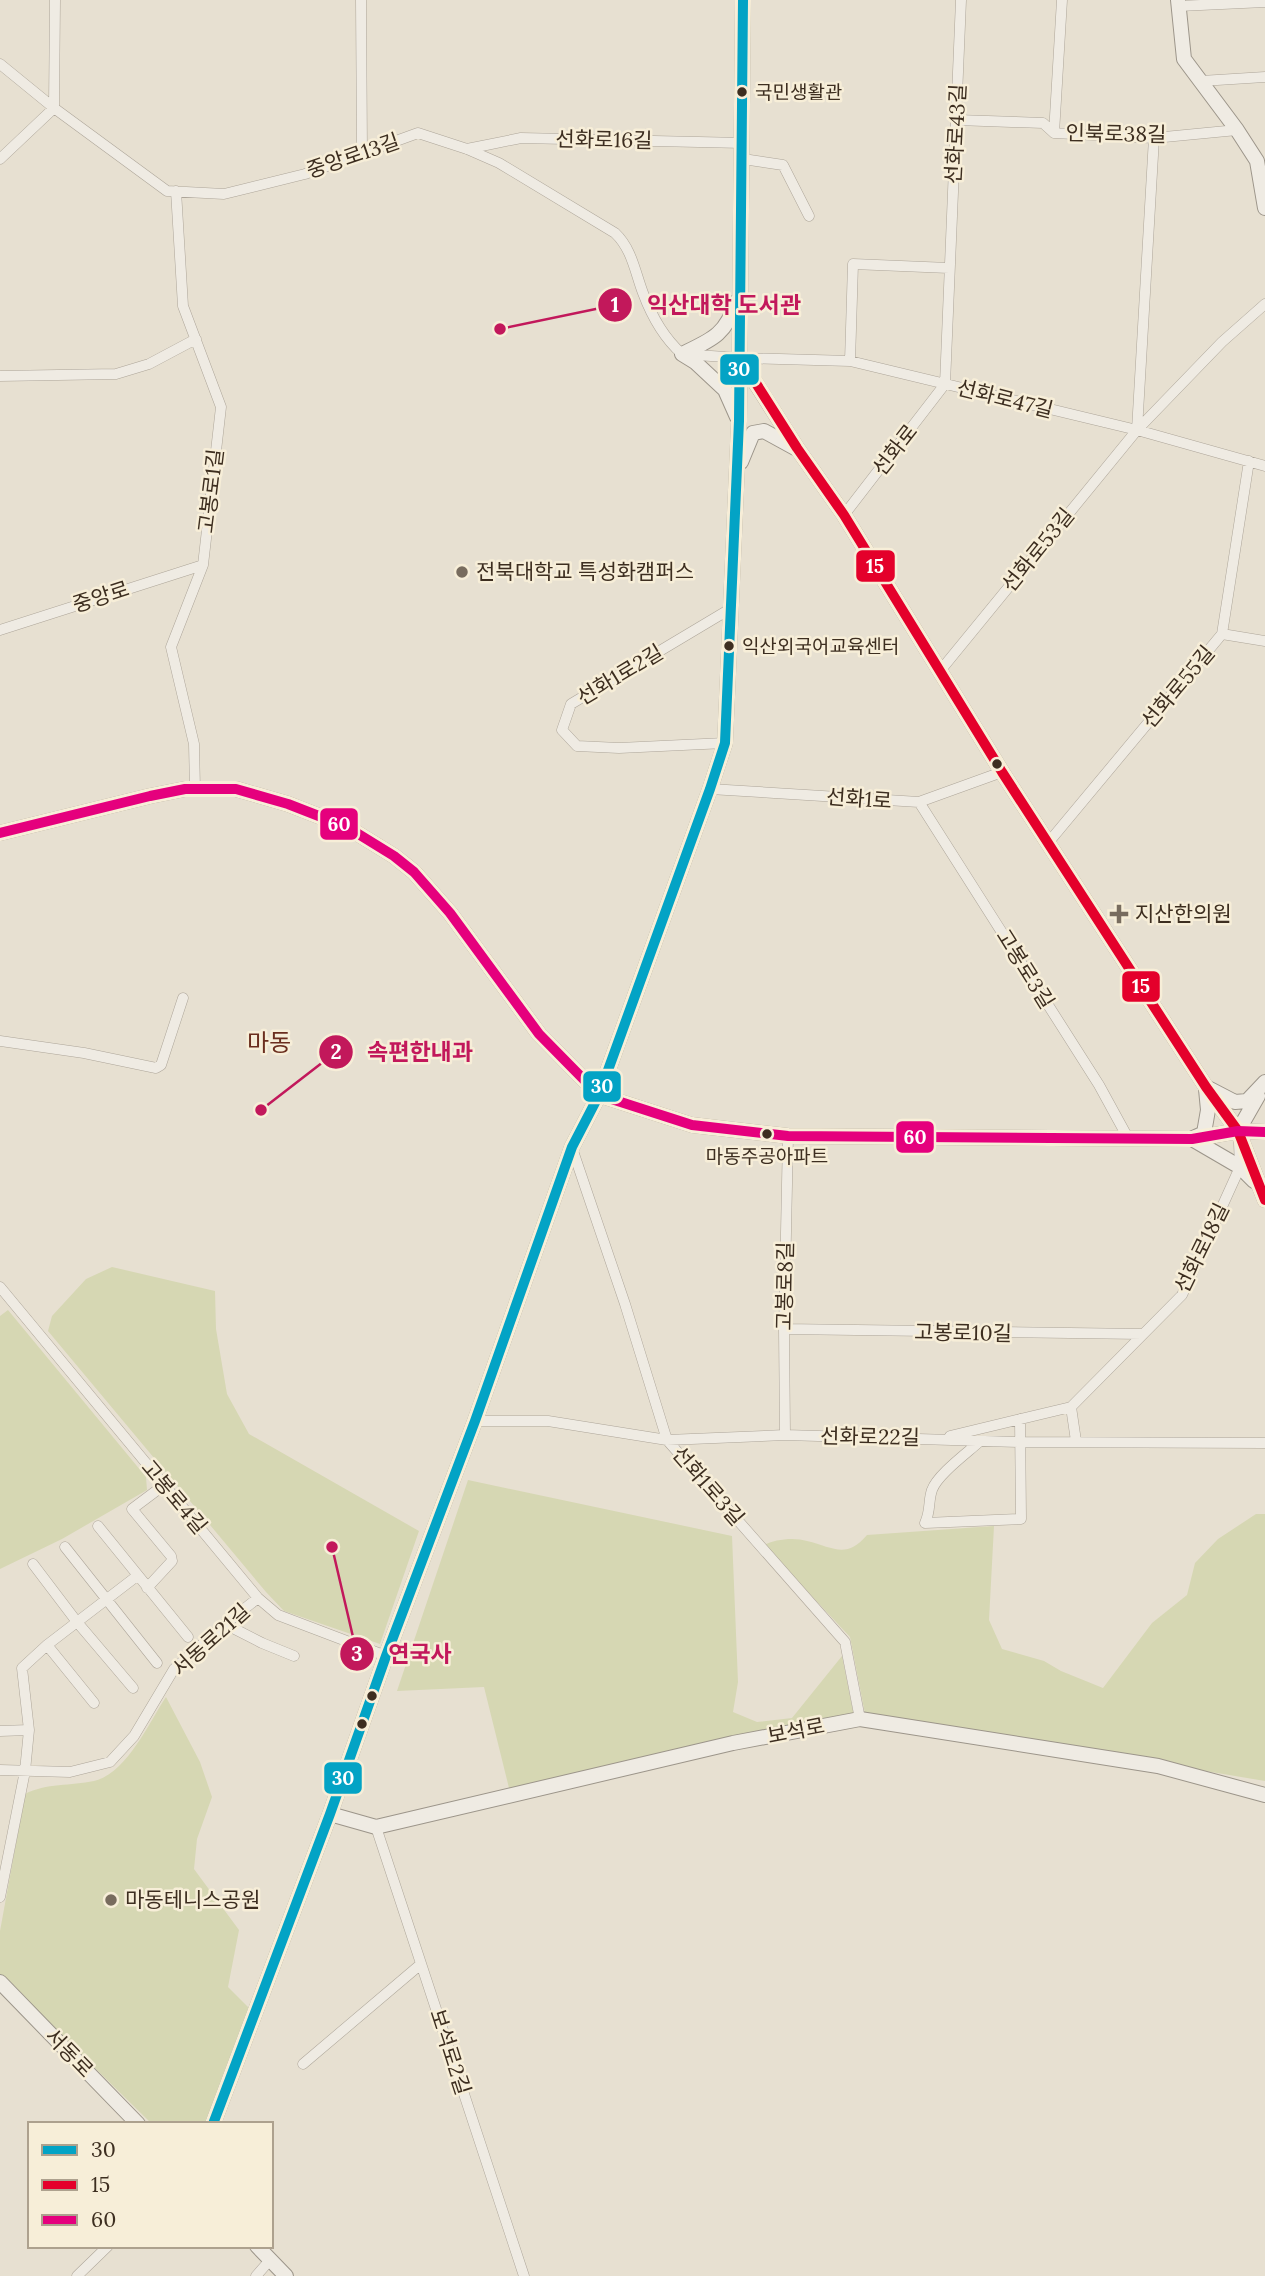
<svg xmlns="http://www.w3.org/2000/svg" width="1265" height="2276" font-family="Lora,'Noto Sans KR',serif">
	<rect width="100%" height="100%" fill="#e7e0d1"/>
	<path fill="#d6d7b3" d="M112,1267L215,1291L216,1329L227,1394L249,1434L419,1531L380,1644L284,1611L266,1592L48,1331L52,1316L86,1279Z
		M8,1310L146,1477L147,1490L62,1539L0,1569V1316Z
		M468,1480L732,1536L738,1682L733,1712L757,1722L792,1718L842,1656L854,1716L510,1792L484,1687L397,1691Z
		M1256,1514H1265V1781L865,1714L850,1637L764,1545C775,1539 795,1537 807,1541C833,1547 846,1560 867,1535L994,1526L989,1620L1002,1649L1044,1661L1061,1671L1103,1688L1152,1623L1187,1595L1195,1563L1218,1539Z
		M166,1697L200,1762L212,1797L197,1839L194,1869L239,1930L228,1987L249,2008L205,2124H152L0,1975V1931L25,1794C46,1783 71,1786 94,1781C127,1773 148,1724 166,1697Z"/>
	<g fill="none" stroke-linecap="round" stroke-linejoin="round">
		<g stroke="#ada599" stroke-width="11">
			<path id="street" d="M361,0L362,152
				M1179,6L1265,2
				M0,64L54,108
				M1201,81L1265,77
				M54,108L55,0
				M957,120L1043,123L1054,133L1154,138L1237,130
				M1054,133L1062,0
				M467,149L521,138L743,143
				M0,159L54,108L167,191L224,194L305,174L418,133L467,149L499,163L615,233C632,249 635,272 643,293C652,317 664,338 682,354L740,358L850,361L1137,430L1265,466
				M743,159L783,165L809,216
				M176,191L183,306L221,407L203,565L171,647L194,744L195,789
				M850,361L853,264L949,268
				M0,376L116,374L149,364L196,339
				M1137,430L1222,342L1265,304
				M844,515L945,384L961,0
				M0,630L203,565
				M1222,634L1265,641
				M940,671L1137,430L1154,138
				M725,743L619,748L577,746L562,730L571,704L730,609
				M710,789L919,802L1002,772
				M919,802L1099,1085L1128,1138
				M1048,843L1222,634L1249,461
				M0,1041L84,1053L156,1068L161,1065L183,998
				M572,1148L625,1304L667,1440L845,1642L860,1719
				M0,1287L258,1598L278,1615L386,1656
				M784,1329L1142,1334
				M1071,1407L1076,1441
				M475,1421H548L667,1440L785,1435L1019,1442L1265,1443
				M785,1435L784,1329L788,1136
				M950,1436L1071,1407L1182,1295L1240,1167L1239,1143
				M979,1442C967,1453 937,1475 932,1490C928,1501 931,1510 925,1523L1021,1519L1020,1419
				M98,1526L188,1637
				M65,1547L157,1663
				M33,1564L77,1622L133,1688
				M147,1588L172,1561L171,1556L132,1509L164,1485
				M225,1624L262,1643L294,1656
				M47,1645L94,1703
				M0,1731L29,1730
				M0,1770L70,1772L110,1762L134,1736L174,1669L225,1624L258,1598
				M376,1827L524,2276
				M0,1897L25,1771L29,1730L22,1668L47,1645L137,1576
				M303,2064L421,1964
				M77,2276L108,2246
				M256,2276L270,2260"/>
		</g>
		<g stroke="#9c958a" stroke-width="16">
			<path id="secondary" d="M1178,0L1184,59L1237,130L1257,161L1265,208
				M682,354C711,340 726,335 736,302
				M682,354L695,362L725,390L737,417
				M741,360L797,448L844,515L1002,772L1206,1087L1238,1131L1265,1200
				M741,462L753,433L764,431L795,448
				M0,833L150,796L185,789H236L288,804L347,827L394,856L414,872L450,913L539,1034L599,1095L692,1125L788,1136L1192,1139L1238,1131L1265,1132
				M1210,1089L1235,1102L1247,1101L1265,1082
				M1238,1131L1258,1096
				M1193,1138L1204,1133L1208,1110L1206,1089
				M1192,1139L1240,1167L1254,1181
				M330,1814L376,1827L733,1743L860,1719L1158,1766L1265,1795
				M0,1982L138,2124
				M213,2124L330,1814L386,1656L475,1421L572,1147L599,1095L710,789L725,743L739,421L743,0
				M257,2246L286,2276"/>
		</g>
		<use href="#street" stroke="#efebe3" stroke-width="10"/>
		<use href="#secondary" stroke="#efebe3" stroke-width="14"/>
		<g stroke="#f7eed8" stroke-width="16">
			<path id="bus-1" d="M213,2124L330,1814L386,1656L475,1421L572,1147L599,1095L710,789L725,743L739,421L743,0"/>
		</g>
		<g stroke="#f7eed8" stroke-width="16">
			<path id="bus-2" d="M740,358L797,448L844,515L1002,772L1206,1087L1238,1131L1265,1200"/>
		</g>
		<g stroke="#f7eed8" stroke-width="16">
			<path id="bus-3" d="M0,833L150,796L185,789H236L288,804L347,827L394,856L414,872L450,913L539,1034L599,1095L692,1125L788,1136L1192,1139L1238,1131L1265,1132"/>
		</g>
		<use href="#bus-1" stroke="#03a3c5" stroke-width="10"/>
		<use href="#bus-2" stroke="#e4002b" stroke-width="10"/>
		<use href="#bus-3" stroke="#e5007d" stroke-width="10"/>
	</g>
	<g fill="#3d2e20" stroke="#f7eed8" stroke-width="2.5">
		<circle cx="742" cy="92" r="6"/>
		<circle cx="729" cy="646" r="6"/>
		<circle cx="997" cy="764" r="6"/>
		<circle cx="767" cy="1134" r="6"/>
		<circle cx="372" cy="1696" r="6"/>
		<circle cx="362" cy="1724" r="6"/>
	</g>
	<g fill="#786c5e" stroke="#f7eed8" stroke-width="2.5">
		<circle cx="462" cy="572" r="7"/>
		<path d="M1115.5 903.5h7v7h7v7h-7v7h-7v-7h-7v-7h7z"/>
		<circle cx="111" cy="1900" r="7"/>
	</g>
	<g text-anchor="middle" stroke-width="5" stroke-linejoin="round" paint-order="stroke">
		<g font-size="19" fill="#3d2e20" stroke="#f7eed8" text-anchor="start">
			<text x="755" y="99">국민생활관</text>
			<text x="742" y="653">익산외국어교육센터</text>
			<text x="767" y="1163" text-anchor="middle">마동주공아파트</text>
		</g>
		<g font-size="21" fill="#3d2e20" stroke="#f7eed8">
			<text transform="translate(956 134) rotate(-87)" y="7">선화로43길</text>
			<text transform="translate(1116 134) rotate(1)" y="7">인북로38길</text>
			<text transform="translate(604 140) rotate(1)" y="7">선화로16길</text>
			<text transform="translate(353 156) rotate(-19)" y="7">중앙로13길</text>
			<text transform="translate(1005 399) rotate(14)" y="7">선화로47길</text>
			<text transform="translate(895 450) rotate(-52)" y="7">선화로</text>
			<text transform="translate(211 491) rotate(-83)" y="7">고봉로1길</text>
			<text transform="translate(1038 550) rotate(-51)" y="7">선화로53길</text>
			<text transform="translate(101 597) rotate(-18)" y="7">중앙로</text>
			<text transform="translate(620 675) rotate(-31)" y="7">선화1로2길</text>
			<text transform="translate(1178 687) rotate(-50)" y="7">선화로55길</text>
			<text transform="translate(859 799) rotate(4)" y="7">선화1로</text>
			<text transform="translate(1025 969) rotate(58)" y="7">고봉로3길</text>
			<text transform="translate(1202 1248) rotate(-64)" y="7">선화로18길</text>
			<text transform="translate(785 1286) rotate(-89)" y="7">고봉로8길</text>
			<text transform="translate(963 1333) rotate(1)" y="7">고봉로10길</text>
			<text transform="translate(870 1437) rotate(1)" y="7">선화로22길</text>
			<text transform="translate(708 1486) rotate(49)" y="7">선화1로3길</text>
			<text transform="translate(174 1497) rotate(50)" y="7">고봉로4길</text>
			<text transform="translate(211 1640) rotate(-42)" y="7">서동로21길</text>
			<text transform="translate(796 1731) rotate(-11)" y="7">보석로</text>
			<text transform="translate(450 2052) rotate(72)" y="7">보석로2길</text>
			<text transform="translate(69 2053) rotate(46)" y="7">서동로</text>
		</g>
		<g font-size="21" fill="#3d2e20" stroke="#f7eed8" text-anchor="start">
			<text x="476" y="579">전북대학교 특성화캠퍼스</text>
			<text x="1135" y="921">지산한의원</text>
			<text x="125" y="1907">마동테니스공원</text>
		</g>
		<g font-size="24" fill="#6b2e1e" stroke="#f7eed8">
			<text x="269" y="1051">마동</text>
		</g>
	</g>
	<path fill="none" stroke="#c2185b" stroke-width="2.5" d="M500 329L615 305M261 1110L336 1052M332 1547L357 1654"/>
	<g fill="#c2185b" stroke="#f7eed8" stroke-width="2.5">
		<circle cx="500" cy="329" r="7"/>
		<circle cx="261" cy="1110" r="7"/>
		<circle cx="332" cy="1547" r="7"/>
		<circle cx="615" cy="305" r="18"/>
		<circle cx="336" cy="1052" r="18"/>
		<circle cx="357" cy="1654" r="18"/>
	</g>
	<g font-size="21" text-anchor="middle" font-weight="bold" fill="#fff">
		<text x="615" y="312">1</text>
		<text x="336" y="1059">2</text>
		<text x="357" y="1661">3</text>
	</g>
	<g font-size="23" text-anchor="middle" font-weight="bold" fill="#c2185b" stroke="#f7eed8" stroke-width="5" stroke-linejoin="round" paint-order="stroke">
		<text x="724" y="313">익산대학 도서관</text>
		<text x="420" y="1060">속편한내과</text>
		<text x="420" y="1662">연국사</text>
	</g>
	<g stroke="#f7eed8" stroke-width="2.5">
		<rect x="719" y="353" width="41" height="33" rx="7" fill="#03a3c5"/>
		<rect x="855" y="549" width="41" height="34" rx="7" fill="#e4002b"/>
		<rect x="319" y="807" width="40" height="34" rx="7" fill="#e5007d"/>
		<rect x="1121" y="970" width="40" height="33" rx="7" fill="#e4002b"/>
		<rect x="582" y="1070" width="40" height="33" rx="7" fill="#03a3c5"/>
		<rect x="895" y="1120" width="40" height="34" rx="7" fill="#e5007d"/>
		<rect x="323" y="1761" width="40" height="34" rx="7" fill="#03a3c5"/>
	</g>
	<g font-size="19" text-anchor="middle" font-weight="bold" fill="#fff">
		<text x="739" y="376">30</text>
		<text x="875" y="573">15</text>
		<text x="339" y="831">60</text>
		<text x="1141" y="993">15</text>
		<text x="602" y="1093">30</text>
		<text x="915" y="1144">60</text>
		<text x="343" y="1785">30</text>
	</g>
	<rect x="28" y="2122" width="245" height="126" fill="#f7eed8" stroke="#ada18e" stroke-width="2"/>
	<rect x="42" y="2145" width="35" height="10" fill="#03a3c5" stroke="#ada18e" stroke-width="2"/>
	<text x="91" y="2157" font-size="21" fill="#3d2e20">30</text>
	<rect x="42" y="2180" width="35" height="10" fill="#e4002b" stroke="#ada18e" stroke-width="2"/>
	<text x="91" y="2192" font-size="21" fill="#3d2e20">15</text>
	<rect x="42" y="2215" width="35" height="10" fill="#e5007d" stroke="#ada18e" stroke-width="2"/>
	<text x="91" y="2227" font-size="21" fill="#3d2e20">60</text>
</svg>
